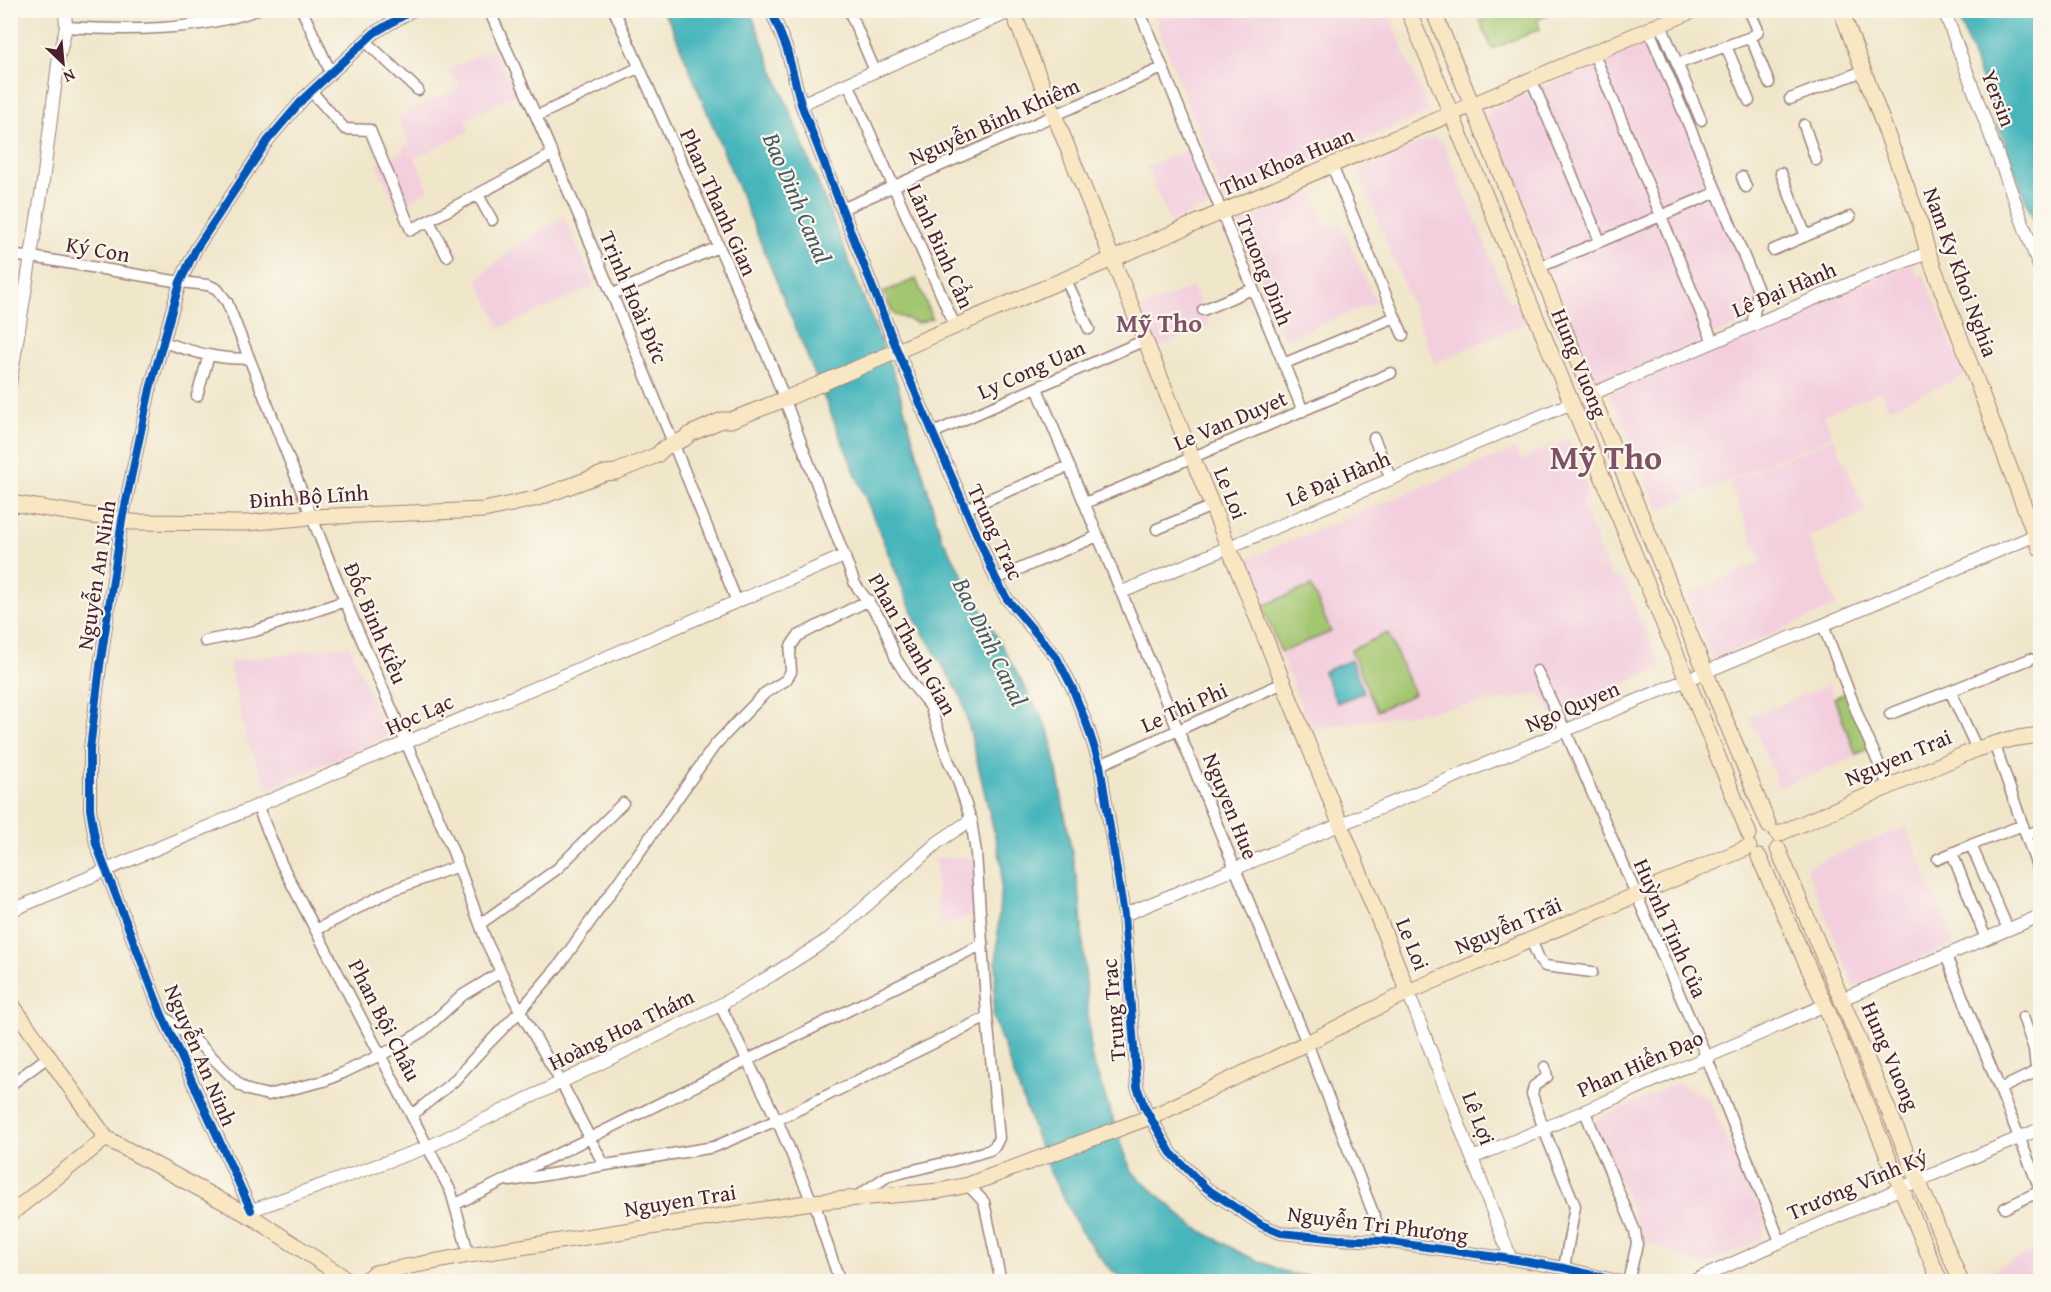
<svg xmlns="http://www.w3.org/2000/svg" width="2051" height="1292" font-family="'Gentium Book Plus',serif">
	<rect width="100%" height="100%" fill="#fbf7ec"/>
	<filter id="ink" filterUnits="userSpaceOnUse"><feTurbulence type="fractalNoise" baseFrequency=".0167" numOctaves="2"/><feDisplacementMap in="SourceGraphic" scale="12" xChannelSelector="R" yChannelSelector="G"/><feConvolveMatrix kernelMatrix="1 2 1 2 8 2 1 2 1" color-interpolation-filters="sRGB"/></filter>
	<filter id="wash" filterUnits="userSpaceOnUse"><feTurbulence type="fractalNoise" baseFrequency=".008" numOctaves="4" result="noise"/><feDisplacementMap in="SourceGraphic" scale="24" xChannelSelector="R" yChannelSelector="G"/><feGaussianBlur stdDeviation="1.35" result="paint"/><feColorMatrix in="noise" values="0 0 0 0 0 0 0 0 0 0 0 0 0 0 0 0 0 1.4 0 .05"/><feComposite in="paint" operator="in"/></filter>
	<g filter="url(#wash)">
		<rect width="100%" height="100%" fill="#f0e6ca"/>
		<path fill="#f3cfde" d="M1152,11H1388L1429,112L1225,200Z
			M1660,38L1765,298L1759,316L1607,381L1593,376L1486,117L1489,110Z
			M493,48L516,94L465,119L470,131L415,158L429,189L398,209L377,164L404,152L402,148L410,144L397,117L459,87L450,69Z
			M1433,137L1444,144L1509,302H1517L1526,323L1435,363L1358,170Z
			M1188,150L1211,205L1170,222L1146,166Z
			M1311,191L1327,227L1340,222L1376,302L1285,339L1237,223Z
			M564,216L595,286L501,328L477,279L525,240Z
			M1912,263L1917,276L1923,274L1965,376L1889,408L1881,391L1824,415L1833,436L1659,510L1610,393Z
			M1193,287L1209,326L1156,348L1140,309Z
			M1834,438L1866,513L1808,537L1837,606L1713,659L1686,595L1762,562L1729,482Z
			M1568,439L1588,489L1582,504L1610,576L1624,581L1661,667L1553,716L1540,694L1311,729L1242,561L1515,449L1520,460Z
			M349,645L387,736L268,789L245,736L229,662Z
			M1829,685L1834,697L1876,749L1779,788L1750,717Z
			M1906,826L1954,944L1854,986L1806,867Z
			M975,857L977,914L940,926L937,914L936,858Z
			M1677,1083L1708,1098L1765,1222L1762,1239L1703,1266L1644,1240L1595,1121Z
			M2040,1248V1281H1978L1977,1278Z"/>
		<path fill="#a3c66f" stroke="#76724d" stroke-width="1.5" d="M1505,11H1546L1548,15L1537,20L1540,29L1492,49L1480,21Z
			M916,279L932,318L918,323L893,314L884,292Z
			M1311,586L1331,632L1281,652L1262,606Z
			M1388,633L1414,694L1377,711L1351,650Z
			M1851,691L1873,747L1856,754L1834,698Z"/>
		<path fill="#46b6bc" stroke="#486a74" stroke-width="1.5" d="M662,11H750L896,380L941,536L1050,733L1080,898L1091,1056L1131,1171L1194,1227L1243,1254L1287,1273L1349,1281H1125L1107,1266L1080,1230L1047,1166L993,1017L1002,865L962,698L916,621L671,24Z
			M1956,11H2040V238Z
			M1351,660L1364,692L1337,703L1323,672Z"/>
	</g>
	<g filter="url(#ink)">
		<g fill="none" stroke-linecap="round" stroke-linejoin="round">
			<g stroke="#9d827a" stroke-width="13">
				<path id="minor" d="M302,10L331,73
					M489,10C577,205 658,404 737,602
					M614,10L771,364L855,584L882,621L896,659L912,684L930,706L949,762L957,778L971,820L976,853L987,1017L999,1138L995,1146L990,1150L952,1161L888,1176L856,1197
					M849,10L875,71
					M1139,10L1303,411
					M1749,10L1758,30L1757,33L1751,37L1752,40L1769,83
					M1661,25L1701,120
					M66,27C123,31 202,31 256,10
					M1649,30L1758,290L1752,326
					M365,41L418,90
					M1726,46L1749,101
					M1594,54L1713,342
					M1677,64L1751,37
					M1532,81L1600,241
					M848,83L955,326
					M311,91L345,129L370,130L411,230L553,154
					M1790,99L1863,71
					M537,116L638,68
					M1804,125L1816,160
					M1781,173L1806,236
					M1742,177L1746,187
					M478,195L492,220
					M842,209L1162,68
					M429,221L447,256
					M1773,250L1850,217
					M10,256L32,257L180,282L208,285L217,289L227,302L345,601L452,849L487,943L520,1011L561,1082L604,1165
					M1540,267L1717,192
					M1066,280L1089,329
					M613,294L718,247
					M1203,310L1252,289
					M1395,317L1403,335
					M163,342C191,351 220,361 249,358
					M1283,364L1395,317L1332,166
					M1037,388L1307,1043L1384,1241
					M197,396L209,355
					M933,433L1145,340
					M1374,438L1391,479
					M1085,503L1391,373
					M965,509L1069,466
					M1157,529L1212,506
					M996,579L1098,536
					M1823,625L1861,723L1888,785
					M205,641L255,631L345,601
					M1537,671L1566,732L1706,1056L1780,1241
					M1950,691L2030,659
					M1890,714L1950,691L1977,749
					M1994,743L2040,875
					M1100,765L1283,683
					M257,805L281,863L451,1192L469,1255
					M2026,835L2040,830
					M1952,853L1986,939
					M1938,859L1971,845
					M480,924L557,869L623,803
					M2008,929L1971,845L2023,825
					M316,930L390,891L458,866
					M1531,940L1540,961L1545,966L1592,972
					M1946,956L2040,1189
					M720,1005L777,1120L812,1202
					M162,1015L199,1044L240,1085L248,1090L268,1095L324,1081L345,1072L393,1049L423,1031L463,995L501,972
					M1545,1067L1547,1077L1534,1086L1532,1094L1544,1130L1575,1206L1564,1268
					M10,1085L48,1057
					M2000,1089L2031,1074L2036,1069L2034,1049L2023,1017
					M1585,1112L1635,1231L1637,1244L1628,1282
					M412,1115L454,1081L478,1054L520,1011L561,963L715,745L765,693L786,680L791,672L790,654L791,646L798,636L869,600
					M510,1181L714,1147L777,1120L987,1017
					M968,1185L984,1202L1001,1282
					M815,1203L822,1229L840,1282
					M456,1204L983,944
					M2005,1208L2040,1191"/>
			</g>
			<g stroke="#9d827a" stroke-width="14">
				<path id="tertiary" d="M771,10L787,50L801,104L897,350L996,579L1007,599L1057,658L1072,687L1087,725L1100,765L1124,915L1137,1087L1145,1108L1171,1153L1206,1188L1262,1225L1281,1233L1338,1239L1384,1241L1511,1259L1564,1268L1621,1282
					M1944,10L2040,269
					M801,104L1014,10
					M10,384L42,189L59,56L66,27L65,10
					M1592,394L1872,274L1928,253
					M1122,592L1572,403
					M10,911L844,556
					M1124,915L1741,657L1823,625L2036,535
					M1408,992L1511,1259
					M1842,999L2040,916
					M1472,1158C1591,1111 1707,1056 1825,1005
					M251,1210L162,1015L96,844L90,809V749L100,666L122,520L150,389L180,282L196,249L268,140L304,98L374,33L413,10
					M244,1213L428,1147L720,1005L772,975L830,938L938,842L971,820
					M1691,1282L1901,1188L2040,1129"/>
			</g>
			<g stroke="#9d827a" stroke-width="17">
				<path id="secondary" d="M1012,10L1408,992
					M1408,10L1687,680L1749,834
					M1433,10L1769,826
					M1841,10L1920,223L1928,253L2040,548
					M10,503L132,522L246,523L311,517L484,510L538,498L605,473L616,472L657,455L664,448L684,439L690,434L722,420H731L785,399L1694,10
					M1778,834L1977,749L2011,739L2040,735
					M1778,849L1961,1282
					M1759,857L1825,1005L1940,1282
					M10,1002L106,1138L257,1220L351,1282
					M1158,1114L1307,1043L1408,992L1749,847
					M10,1214L106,1138
					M363,1282L374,1273L469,1255L812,1202L939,1191L968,1185L1005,1171"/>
			</g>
			<use href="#minor" stroke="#fff" stroke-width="10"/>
			<use href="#tertiary" stroke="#fff" stroke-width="12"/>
			<use href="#secondary" stroke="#f9e7c3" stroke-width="15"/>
			<g stroke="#9d827a" stroke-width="17" stroke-linecap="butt">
				<path id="secondary-bridge" d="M1005,1171L1158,1114"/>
			</g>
			<use href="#secondary-bridge" stroke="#f9e7c3" stroke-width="15"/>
			<g stroke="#fbf7ec" stroke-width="11">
				<path id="cycleway" d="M771,10L787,50L801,104L897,350L996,579L1007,599L1057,658L1072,687L1087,725L1100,765L1124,915L1137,1087L1145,1108L1171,1153L1206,1188L1262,1225L1281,1233L1338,1239L1384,1241L1511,1259L1564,1268L1621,1282
					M251,1210L162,1015L96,844L90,809V749L100,666L122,520L150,389L180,282L196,249L268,140L304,98L374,33L413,10"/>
			</g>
			<use href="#cycleway" stroke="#0057b8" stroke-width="8"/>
		</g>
	</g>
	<g text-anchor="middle" stroke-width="4.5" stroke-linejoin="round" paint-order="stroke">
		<g font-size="22" fill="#4a1f2b" stroke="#fbf7ec">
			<text transform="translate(1999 98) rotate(69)" y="8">Yersin</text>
			<text transform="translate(994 121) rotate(-24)" y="8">Nguyễn Bỉnh Khiêm</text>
			<text transform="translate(1287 161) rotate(-23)" y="8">Thu Khoa Huan</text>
			<text transform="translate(719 202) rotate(66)" y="8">Phan Thanh Gian</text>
			<text transform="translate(941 246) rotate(66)" y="8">Lãnh Binh Cẩn</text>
			<text transform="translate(98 249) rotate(10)" y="8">Ký Con</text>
			<text transform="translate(1265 270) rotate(68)" y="8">Truong Dinh</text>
			<text transform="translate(1961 272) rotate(70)" y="8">Nam Ky Khoi Nghia</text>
			<text transform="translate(1784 289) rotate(-23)" y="8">Lê Đại Hành</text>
			<text transform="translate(634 297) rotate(67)" y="8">Trịnh Hoài Đức</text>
			<text transform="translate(1580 363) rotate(68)" y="8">Hung Vuong</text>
			<text transform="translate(1031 369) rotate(-24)" y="8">Ly Cong Uan</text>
			<text transform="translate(1230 420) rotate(-23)" y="8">Le Van Duyet</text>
			<text transform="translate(1338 478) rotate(-23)" y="8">Lê Đại Hành</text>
			<text transform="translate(1231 493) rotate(68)" y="8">Le Loi</text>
			<text transform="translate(309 496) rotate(-4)" y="8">Đinh Bộ Lĩnh</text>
			<text transform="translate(996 532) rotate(65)" y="8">Trung Trac</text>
			<text transform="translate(96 575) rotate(-81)" y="8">Nguyễn An Ninh</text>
			<text transform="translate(376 623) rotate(67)" y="8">Đốc Binh Kiều</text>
			<text transform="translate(913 644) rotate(61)" y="8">Phan Thanh Gian</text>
			<text transform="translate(1572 706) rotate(-23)" y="8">Ngo Quyen</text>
			<text transform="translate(1184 707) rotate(-24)" y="8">Le Thi Phi</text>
			<text transform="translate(419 714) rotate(-24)" y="8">Học Lạc</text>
			<text transform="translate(1898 757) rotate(-23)" y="8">Nguyen Trai</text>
			<text transform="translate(1231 806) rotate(68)" y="8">Nguyen Hue</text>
			<text transform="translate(1508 925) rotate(-23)" y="8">Nguyễn Trãi</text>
			<text transform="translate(1671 928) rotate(66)" y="8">Huỳnh Tịnh Của</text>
			<text transform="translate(1413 944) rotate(68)" y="8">Le Loi</text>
			<text transform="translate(1113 1010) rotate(-95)" y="8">Trung Trac</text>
			<text transform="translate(385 1020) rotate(63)" y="8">Phan Bội Châu</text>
			<text transform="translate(621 1029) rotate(-26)" y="8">Hoàng Hoa Thám</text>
			<text transform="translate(201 1055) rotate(67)" y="8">Nguyễn An Ninh</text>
			<text transform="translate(1891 1056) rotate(67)" y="8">Hung Vuong</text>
			<text transform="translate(1640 1063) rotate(-24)" y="8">Phan Hiển Đạo</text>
			<text transform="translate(1479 1118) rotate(69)" y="8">Lê Lợi</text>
			<text transform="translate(1857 1184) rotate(-23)" y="8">Trương Vĩnh Ký</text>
			<text transform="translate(680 1200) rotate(-9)" y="8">Nguyen Trai</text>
			<text transform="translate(1378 1224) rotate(7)" y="8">Nguyễn Tri Phương</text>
		</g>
		<g font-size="24" font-style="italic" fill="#485b65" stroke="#fbf7ec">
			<text transform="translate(797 198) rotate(67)" y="8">Bao Dinh Canal</text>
			<text transform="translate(990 642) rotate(64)" y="8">Bao Dinh Canal</text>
		</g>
		<g font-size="26" font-weight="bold" fill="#7e5167" stroke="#fbf7ec">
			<text x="1159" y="332">Mỹ Tho</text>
		</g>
		<g font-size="34" font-weight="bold" fill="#7e5167" stroke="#fbf7ec">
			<text x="1606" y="469">Mỹ Tho</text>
		</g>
	</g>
	<rect width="2051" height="1292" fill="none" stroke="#fbf7ec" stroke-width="36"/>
	<g transform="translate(63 63) rotate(154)" stroke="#fbf7ec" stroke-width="4.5" paint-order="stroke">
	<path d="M0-4.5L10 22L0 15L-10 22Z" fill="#4a1f2b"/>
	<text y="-9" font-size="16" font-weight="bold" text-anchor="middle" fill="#4a1f2b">N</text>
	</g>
</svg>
